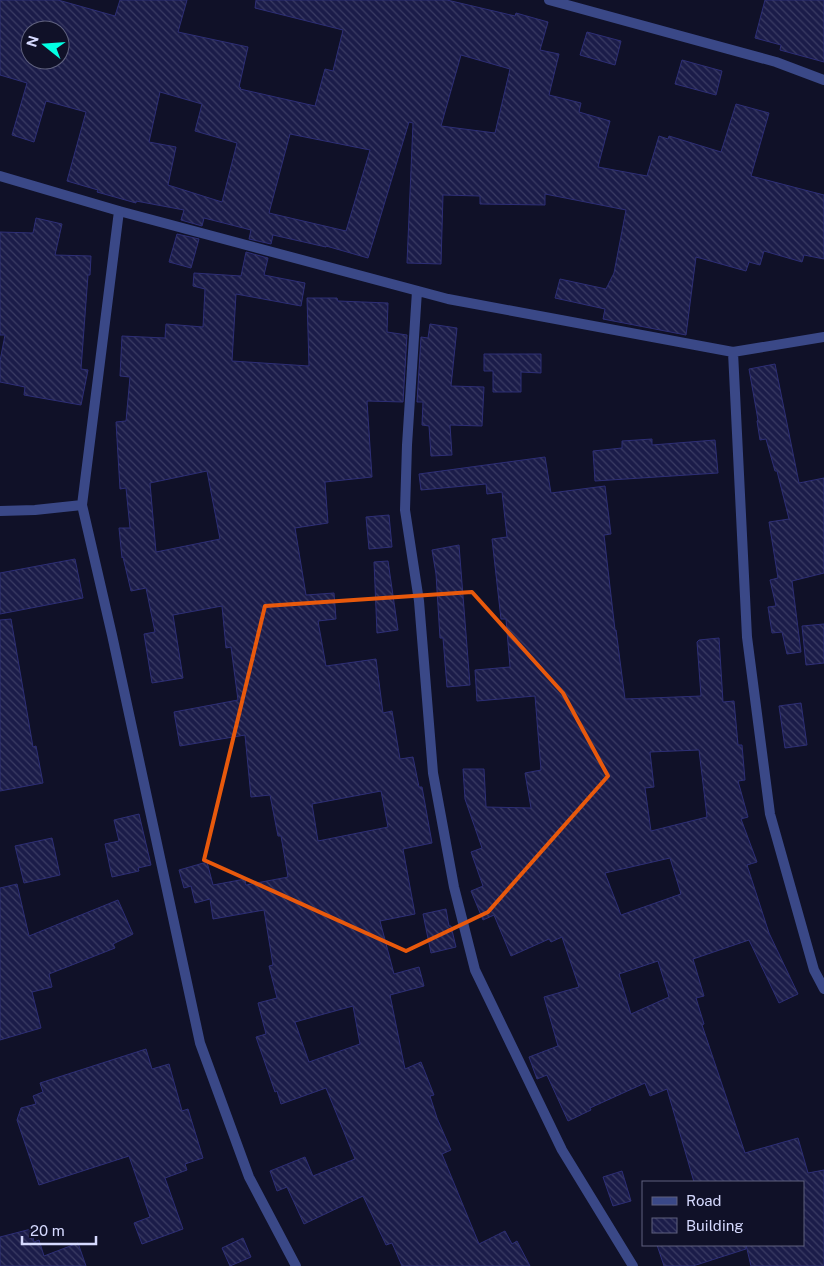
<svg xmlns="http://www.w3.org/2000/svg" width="824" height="1266" font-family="'Public Sans',sans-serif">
	<defs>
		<pattern id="building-back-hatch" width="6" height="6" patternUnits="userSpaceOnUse" patternTransform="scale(1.25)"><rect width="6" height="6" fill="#1b1c49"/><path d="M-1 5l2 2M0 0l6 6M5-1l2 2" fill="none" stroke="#3b3c64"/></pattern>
	</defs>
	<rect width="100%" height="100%" fill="#101128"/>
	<path fill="url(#building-back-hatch)" stroke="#2d2e75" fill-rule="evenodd" d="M0,0H58L115,16L120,0H187L178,32L248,47L239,87L241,88L240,89L315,106L325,69L333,71L343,30L255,8L256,0H447L515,16L516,13L548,22L540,50L559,54L549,95L581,103L579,112L610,121L598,167L647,176L659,136L668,139L669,136L721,152L736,104L769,113L751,176L824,195V259L804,255L802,262L764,251L760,265L749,262L746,271L696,257L686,335L603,319L605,309L555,298L560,279L606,289L614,273L626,210L545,194V205L480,204V196L443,195L441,264L407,263L413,123L409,122L368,258L326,246V247L273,235L271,244L249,239L251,230L204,218L202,226L181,220L184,210L136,201V203L97,192L98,190L67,181L86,112L46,101L34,142L12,135L27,83L0,75ZM30,30H60V60H30ZM461,55L510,69L495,133L441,126ZM160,92L202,104L195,131L237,143L222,202L168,185L176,147L149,142ZM290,134L370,150L346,231L269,213Z
		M765,0H824V62L780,50L781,45L755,38Z
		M587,32L621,41L615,65L580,55Z
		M682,60L722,71L716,95L675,84Z
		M36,218L62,224L55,255L91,256L90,275H88L81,369L88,370L81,405L24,395L25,387L0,382V361L5,335H0V232L33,233Z
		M177,234L199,239L191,268L169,262Z
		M246,252L268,258L264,275L305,283L301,306L236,294L232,361L309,366L307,298H337L338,301L388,303L387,332L407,335L403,402L367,401L372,477L325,482L328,523L295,528L306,595L334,593L336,619L318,621L326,666L376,659L383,713L392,711L400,759L413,757L419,787H422L432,843L403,849L415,914L380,921L394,974L419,967L424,986L390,995L405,1069L421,1062L434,1095L430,1096L437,1118L451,1150L442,1154L479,1244L505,1231L512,1244L517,1241L530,1266H402L392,1243L386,1245L363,1196L304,1224L287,1187L277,1191L270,1171L305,1157L313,1176L355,1159L326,1088L281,1104L277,1091L275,1092L256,1037L266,1034L258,1003L277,998L269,966L273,965L264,910L213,919L210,899L195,903L191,886L184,888L179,870L207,862L213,885L245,879L246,885L288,877L281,836H278L270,795L251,797L245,735L180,746L174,712L238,700L231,647L226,648L222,606L173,615L183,678L152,683L144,634L155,632L146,588L131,591L123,557L122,558L119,528H130L126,488L120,489L116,422L126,421L130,377L120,376L122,336L165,338L166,324L203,327L205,289L193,286L194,273L241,276ZM207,471L220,539L156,552L150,483ZM381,791L388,827L318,841L312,804ZM353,1006L360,1044L309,1062L295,1022Z
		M430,324L457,328L451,386L484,387L482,426L450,425L452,455L431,456L429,426L422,425L423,402H417L421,337L428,338Z
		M484,354H541V373L521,372V392H493V371H484Z
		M775,364L799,483L824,478V573L792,581L801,652L787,654L782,632L772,633L768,607L776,606L770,580L778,578L769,522L789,519L777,471H775L766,439L760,440L757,421L758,420L749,369Z
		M652,439V445L715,440L718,473L595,481L593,451L622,448V441Z
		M545,457L551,493L605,486L611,534L604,535L615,630H616L625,699L701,696L697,642L699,640L719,638L723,702L734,701L738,745H742L745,780L738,781L748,817L741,819L757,862L747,865L769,933L798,994L779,1003L749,940L693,959L704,996L696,998L704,1024L702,1025L745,1153L798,1138L808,1173L824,1170V1266H751L746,1245H803V1182H694L667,1089L650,1096L645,1083L590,1108L591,1110L568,1121L547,1075L537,1079L529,1057L558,1046L544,997L579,987L562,937L551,942L549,939L511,956L494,915L483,920L471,891L483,886L471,852L482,848L465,799L463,769H484L486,807L531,808L525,773L541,770L535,696L477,701L475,670L510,667L506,619H501L492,539L507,537L502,492L487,494L486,484L421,490L419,474ZM699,750L707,817L651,831L645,788L654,787L650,752ZM670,858L681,894L621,915L605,873ZM658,961L669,997L631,1014L619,974Z
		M389,515L392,547L369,549L366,517Z
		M459,545L470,685L447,687L443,638H440L436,574L432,550Z
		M75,559L83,598L0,614V573Z
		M388,561L398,630L377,633L374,562Z
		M11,619L33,747L36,746L43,783L0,791V620Z
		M824,624V663L806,665L802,626Z
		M801,703L807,745L785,748L779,706Z
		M139,814L151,865L138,868L139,871L112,877L105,844L119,841L114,820Z
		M52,838L60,875L24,883L15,846Z
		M17,884L29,936L118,900L133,934L113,944L115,948L49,974L52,987L32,992L41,1028L0,1040V888Z
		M446,909L449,926H451L456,947L431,953L423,914Z
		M146,1049L152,1069L169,1064L182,1111L188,1109L203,1158L185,1164L187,1170L165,1178L183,1229L142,1244L134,1223L150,1217L129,1156L39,1185L17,1120L21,1108L36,1104L33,1096L43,1092L40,1083Z
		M622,1171L631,1201L613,1206L603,1177Z
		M31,1229L34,1242L39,1240L44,1256L78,1243L86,1266H0V1237Z
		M243,1238L251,1257L230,1266L222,1248Z
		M657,1245H746V1249L693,1266H664Z"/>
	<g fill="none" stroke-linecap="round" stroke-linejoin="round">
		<path stroke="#3a4887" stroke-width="10" d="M549,0L776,62L824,80
			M0,176L119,211L448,299L733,352L824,337
			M119,211L82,505L112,635L200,1043L249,1177L296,1266
			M417,291L407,445L405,510L419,601L433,773L454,887L475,970L562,1150L633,1266
			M733,352L747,637L770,814L814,970L824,989
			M0,511L35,510L82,505"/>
	</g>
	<path fill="none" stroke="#e8590c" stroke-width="4" stroke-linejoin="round" d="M472,592L563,693L608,776L488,912L406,951L204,860L265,606Z"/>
	<rect x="642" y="1181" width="162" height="65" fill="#101128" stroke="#5f617e"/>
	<rect x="652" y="1197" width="25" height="8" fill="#3a4887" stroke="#5f617e"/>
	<text x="686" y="1206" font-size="15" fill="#d6daff">Road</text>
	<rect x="652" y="1218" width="25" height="15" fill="url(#building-back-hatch)" stroke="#5f617e"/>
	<text x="686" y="1231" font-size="15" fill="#d6daff">Building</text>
	<g transform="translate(45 45) rotate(287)"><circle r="24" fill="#101128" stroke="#5f617e"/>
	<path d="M0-4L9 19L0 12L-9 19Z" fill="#02ffe3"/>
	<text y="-8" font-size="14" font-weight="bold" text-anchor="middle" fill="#d6daff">N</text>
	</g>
	<path d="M22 1236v8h74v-8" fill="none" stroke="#d6daff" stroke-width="2.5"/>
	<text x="30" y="1236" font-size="15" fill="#d6daff" stroke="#101128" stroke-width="4" paint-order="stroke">20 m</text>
</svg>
